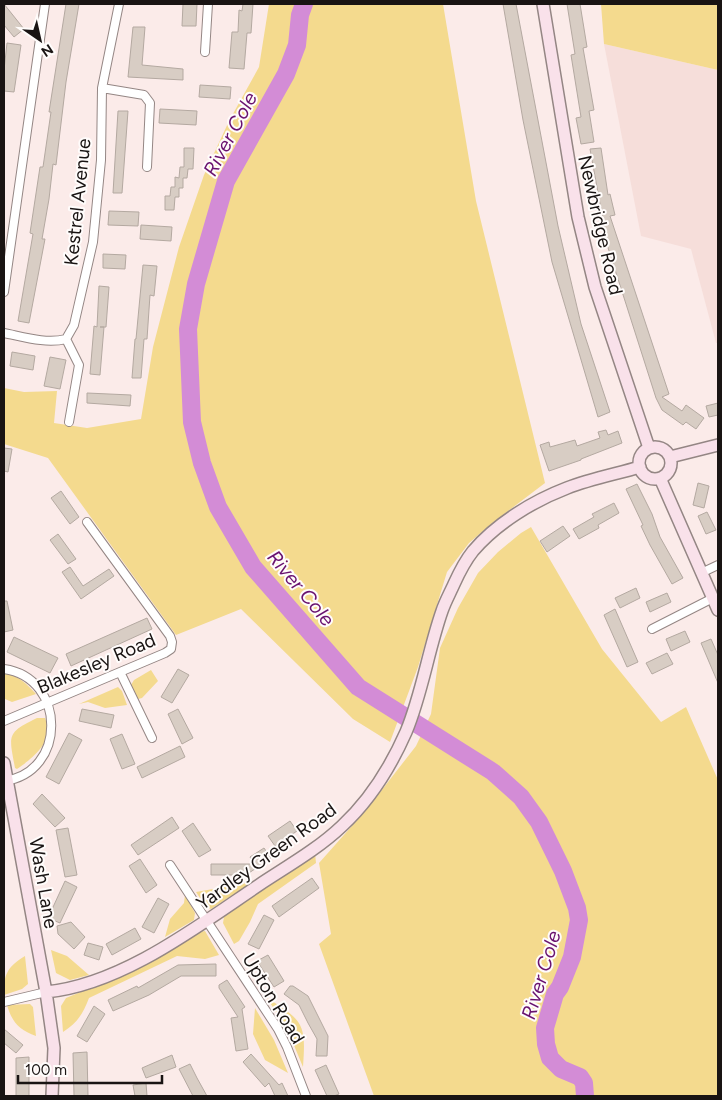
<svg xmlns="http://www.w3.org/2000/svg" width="722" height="1100" font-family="Figtree,sans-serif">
	<rect width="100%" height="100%" fill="#fbebe9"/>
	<path fill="#f6deda" d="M604,44L718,70V343H716L691,249L641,236Z"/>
	<path fill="#f4da8e" d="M269,4H443L476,201L545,483L491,524L469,543L447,572L418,667L390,742L353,719L241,609L176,635L48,458L4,444V388L24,392L57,391L54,423L87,428L141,419L153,347L179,247L204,175L229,121L259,67Z
		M601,4H718V70L604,44Z
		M531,527L602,649L661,722L686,707L718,780V1096H374L319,944L331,934L319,863L367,809L416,746L431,714L440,648L458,608L478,573L498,552L521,533Z
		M151,670L158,681L142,698L138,699L131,685L134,680Z
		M4,674C17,674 27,684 36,694L12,702L5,699Z
		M118,687L122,691L127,705L105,708L88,702L79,704Z
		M37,718H45C46,721 48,726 48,730C48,746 29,761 17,769L15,768C9,735 6,733 37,718Z
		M315,853L316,863L258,904L250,922L239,941L234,944L223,923L224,917Z
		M253,882L211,909L206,907L196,892Z
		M185,895L195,913L194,920L165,937L170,919L184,903Z
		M205,931L219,955L205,959L177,956L89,998C83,1014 77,1023 63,1032L61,1006L66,998L127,973L198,932Z
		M51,950L67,956L89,975L70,980L56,973Z
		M25,956L28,984L22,989L4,995C3,975 8,966 25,956Z
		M267,998C304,1021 306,1024 303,1067L288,1031Z
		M30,1004L33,1007L36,1036C19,1030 12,1022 7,1005Z
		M255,1008L274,1040L288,1073L265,1060L253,1034Z"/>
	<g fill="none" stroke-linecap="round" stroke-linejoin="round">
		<path stroke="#d38cd6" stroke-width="18" d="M304,4L300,15L297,45L286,74L226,181L196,284L188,329L192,422L202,463L218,507L253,567L358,687L493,772L521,797L539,822L563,871L577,908L579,920L572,957L560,987L555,994L545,1028L546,1044L550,1058L561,1069L580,1077L584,1083L585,1096"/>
	</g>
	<path fill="#d8cdc4" stroke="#b4a9a1" d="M4,4L24,29L14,37L4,25Z
		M66,4H79L66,82L56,165L53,164L49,199L42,239H45L29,323L18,321L33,234L30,233L40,167H43L51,112H49Z
		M183,4H197L196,26H182Z
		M243,4H253L251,33H247L244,69L229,68L232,32H238L239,10L242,11Z
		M503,4H516L558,226L581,324L610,412L598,417L552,262L523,120Z
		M567,4H580L587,47L583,48L594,110L589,111L594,142L581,144L576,118L581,117L571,55L575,54Z
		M133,27H145L142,65L183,69V80L128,77Z
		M7,43L21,45L14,92L4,91V70Z
		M200,85L231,87L230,99L199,97Z
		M160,109L197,111L196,125L159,123Z
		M118,111H128L122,193H113Z
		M184,148H194L193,169H188L187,178H183V188H179V197H175L174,210H165V196H170L171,187H175V177L179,178L180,167H184Z
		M601,148L608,195L610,194L615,215L610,216L669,394L662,397L682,411L686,405L704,418L696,429L686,422L683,425L662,410L656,398L603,232L605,231L590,149Z
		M109,211L139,212L138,226L108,225Z
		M141,225L172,227L171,241L140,239Z
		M103,254L126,255L125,269L103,268Z
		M143,265L157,266L154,296L150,295L147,339H144L141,378H132L135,339H136Z
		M99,286L109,287L106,327H100H104L100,375L90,374L94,326L97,327Z
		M12,352L35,356L33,370L10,366Z
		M50,357L66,360L60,389L44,386Z
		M87,393L131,395L130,406L87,403Z
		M718,403V415L709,417L706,406Z
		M606,430L608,435L618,431L622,443L581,459V460L549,471L540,445L549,442L550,447L575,440L577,446L600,438L598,432Z
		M4,448L12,449L8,472L4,471Z
		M698,483L709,486L704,508L693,505Z
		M637,484L652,514L660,537L683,578L672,584L650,545L641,526L643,525L626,489Z
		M61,491L79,517L70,524L51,498Z
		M614,503L619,513L598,525L599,528L579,539L573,529L594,517L592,514Z
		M707,512L716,530L706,534L698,516Z
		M563,526L570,536L547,552L540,541Z
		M58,534L76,559L68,564L50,540Z
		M70,567L83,586L109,569L114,576L81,599L62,572Z
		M636,588L640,598L620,608L615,598Z
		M667,593L671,602L650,612L646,602Z
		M4,601H7L13,630L4,632Z
		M615,609L638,662L627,667L604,615Z
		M147,618L152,629L71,666L66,654Z
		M685,631L690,642L671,651L666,639Z
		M14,637L58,658L50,673L7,652Z
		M711,639L718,655V683L701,643Z
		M667,653L673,664L652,674L646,663Z
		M178,669L189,675L172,703L161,697Z
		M82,709L114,715L111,728L79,721Z
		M178,709L193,738L182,744L168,714Z
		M69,733L82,740L59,784L46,777Z
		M122,734L135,764L122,769L110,739Z
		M180,746L185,757L142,778L137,767Z
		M42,794L65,818L55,827L33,804Z
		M172,817L179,828L138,855L131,845Z
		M290,821L297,831L275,846L268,836Z
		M193,823L211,850L199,857L182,831Z
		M68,828L77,875L65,877L56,830Z
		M264,848L271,858L246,875H211V864H254L250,857Z
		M140,859L157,885L146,893L129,866Z
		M312,878L319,888L279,917L272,906Z
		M65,881L77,887L60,923L48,918Z
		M158,898L169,904L154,933L142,927Z
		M264,915L274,920L259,949L248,944Z
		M71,922L85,937L74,949L58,934L57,926Z
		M135,928L141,939L112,955L106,944Z
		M88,943L103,947L99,960L84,955Z
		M268,955L284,981L274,987L257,961Z
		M216,964V976H181L149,995L113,1011L108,1000L137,986L138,988L178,965Z
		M227,980L245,1007L242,1009L248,1049L236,1051L231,1018L238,1017L219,988V985Z
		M290,986H293L308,996L328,1036L327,1056H316L317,1039L308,1023L299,1005L284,994Z
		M94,1006L105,1014L87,1042L77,1036Z
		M4,1029L23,1045L16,1053L4,1043Z
		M87,1052L88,1096H74L73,1053Z
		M251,1054L279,1085L282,1083L288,1096H275L269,1083L265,1087L243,1062Z
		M172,1055L176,1067L146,1078L142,1068Z
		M29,1057V1096H16V1058Z
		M190,1064L197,1078L207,1096H193L179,1069Z
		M326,1065L339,1094L334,1096H327L315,1070Z
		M146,1083L147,1096H135L133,1085Z"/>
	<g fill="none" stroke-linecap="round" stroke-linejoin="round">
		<g stroke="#948684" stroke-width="10">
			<path id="street" d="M205,52L208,4
				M102,88L144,95L150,103L147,167
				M4,292L45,4
				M4,333C24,337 46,344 66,339L74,325L93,242L101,160L102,88L119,4
				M66,339L79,365L69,422
				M701,573L718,565
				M652,629L713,598
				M4,669C67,678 67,773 4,781
				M120,672L152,738
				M4,721L165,653L171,649L172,642L170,636L87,522
				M170,865L278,1029L287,1047L306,1096
				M4,1002L46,992"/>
		</g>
		<g stroke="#948684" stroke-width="14">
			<path id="secondary" d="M543,4L578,217L595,287L649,448
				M639 463a16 16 0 1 1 32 0a16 16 0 1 1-32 0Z
				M670,457L718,445
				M660,478L718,610
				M4,763L46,992L54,1048L52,1096
				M46,992C121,985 198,926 259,885C286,867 318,849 342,826C369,801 391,766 406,732C422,694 428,651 442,611C445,602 450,593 454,584C459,573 465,561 473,551C497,523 533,501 567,488C590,479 616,474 640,467"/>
		</g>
		<use href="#street" stroke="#fff" stroke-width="8"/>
		<use href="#secondary" stroke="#f9e1ea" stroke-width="11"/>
	</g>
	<g text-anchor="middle" stroke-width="4" stroke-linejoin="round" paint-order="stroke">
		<g font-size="19" fill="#191413" stroke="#fffcfb">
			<text transform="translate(77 202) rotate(-84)" y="7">Kestrel Avenue</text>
			<text transform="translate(601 225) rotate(77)" y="7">Newbridge Road</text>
			<text transform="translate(96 663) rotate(-23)" y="7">Blakesley Road</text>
			<text transform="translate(266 856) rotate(-36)" y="7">Yardley Green Road</text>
			<text transform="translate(44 883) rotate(80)" y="7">Wash Lane</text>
			<text transform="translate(274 998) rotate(59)" y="7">Upton Road</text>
		</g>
		<g font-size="20" font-style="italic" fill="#69126f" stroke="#fffcfb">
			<text transform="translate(230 134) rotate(-62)" y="7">River Cole</text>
			<text transform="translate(301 588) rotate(50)" y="7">River Cole</text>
			<text transform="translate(541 975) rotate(-73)" y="7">River Cole</text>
		</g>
	</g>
	<rect width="722" height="1100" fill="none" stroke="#191413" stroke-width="10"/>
	<g transform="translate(40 40) rotate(146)" stroke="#fffcfb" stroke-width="4" paint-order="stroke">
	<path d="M0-4L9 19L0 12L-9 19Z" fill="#191413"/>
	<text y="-8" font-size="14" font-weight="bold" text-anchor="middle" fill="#191413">N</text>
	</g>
	<path d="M18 1075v8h144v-8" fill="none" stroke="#191413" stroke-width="2.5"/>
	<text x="25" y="1075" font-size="15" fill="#191413" stroke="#fffcfb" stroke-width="4" paint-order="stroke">100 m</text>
</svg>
